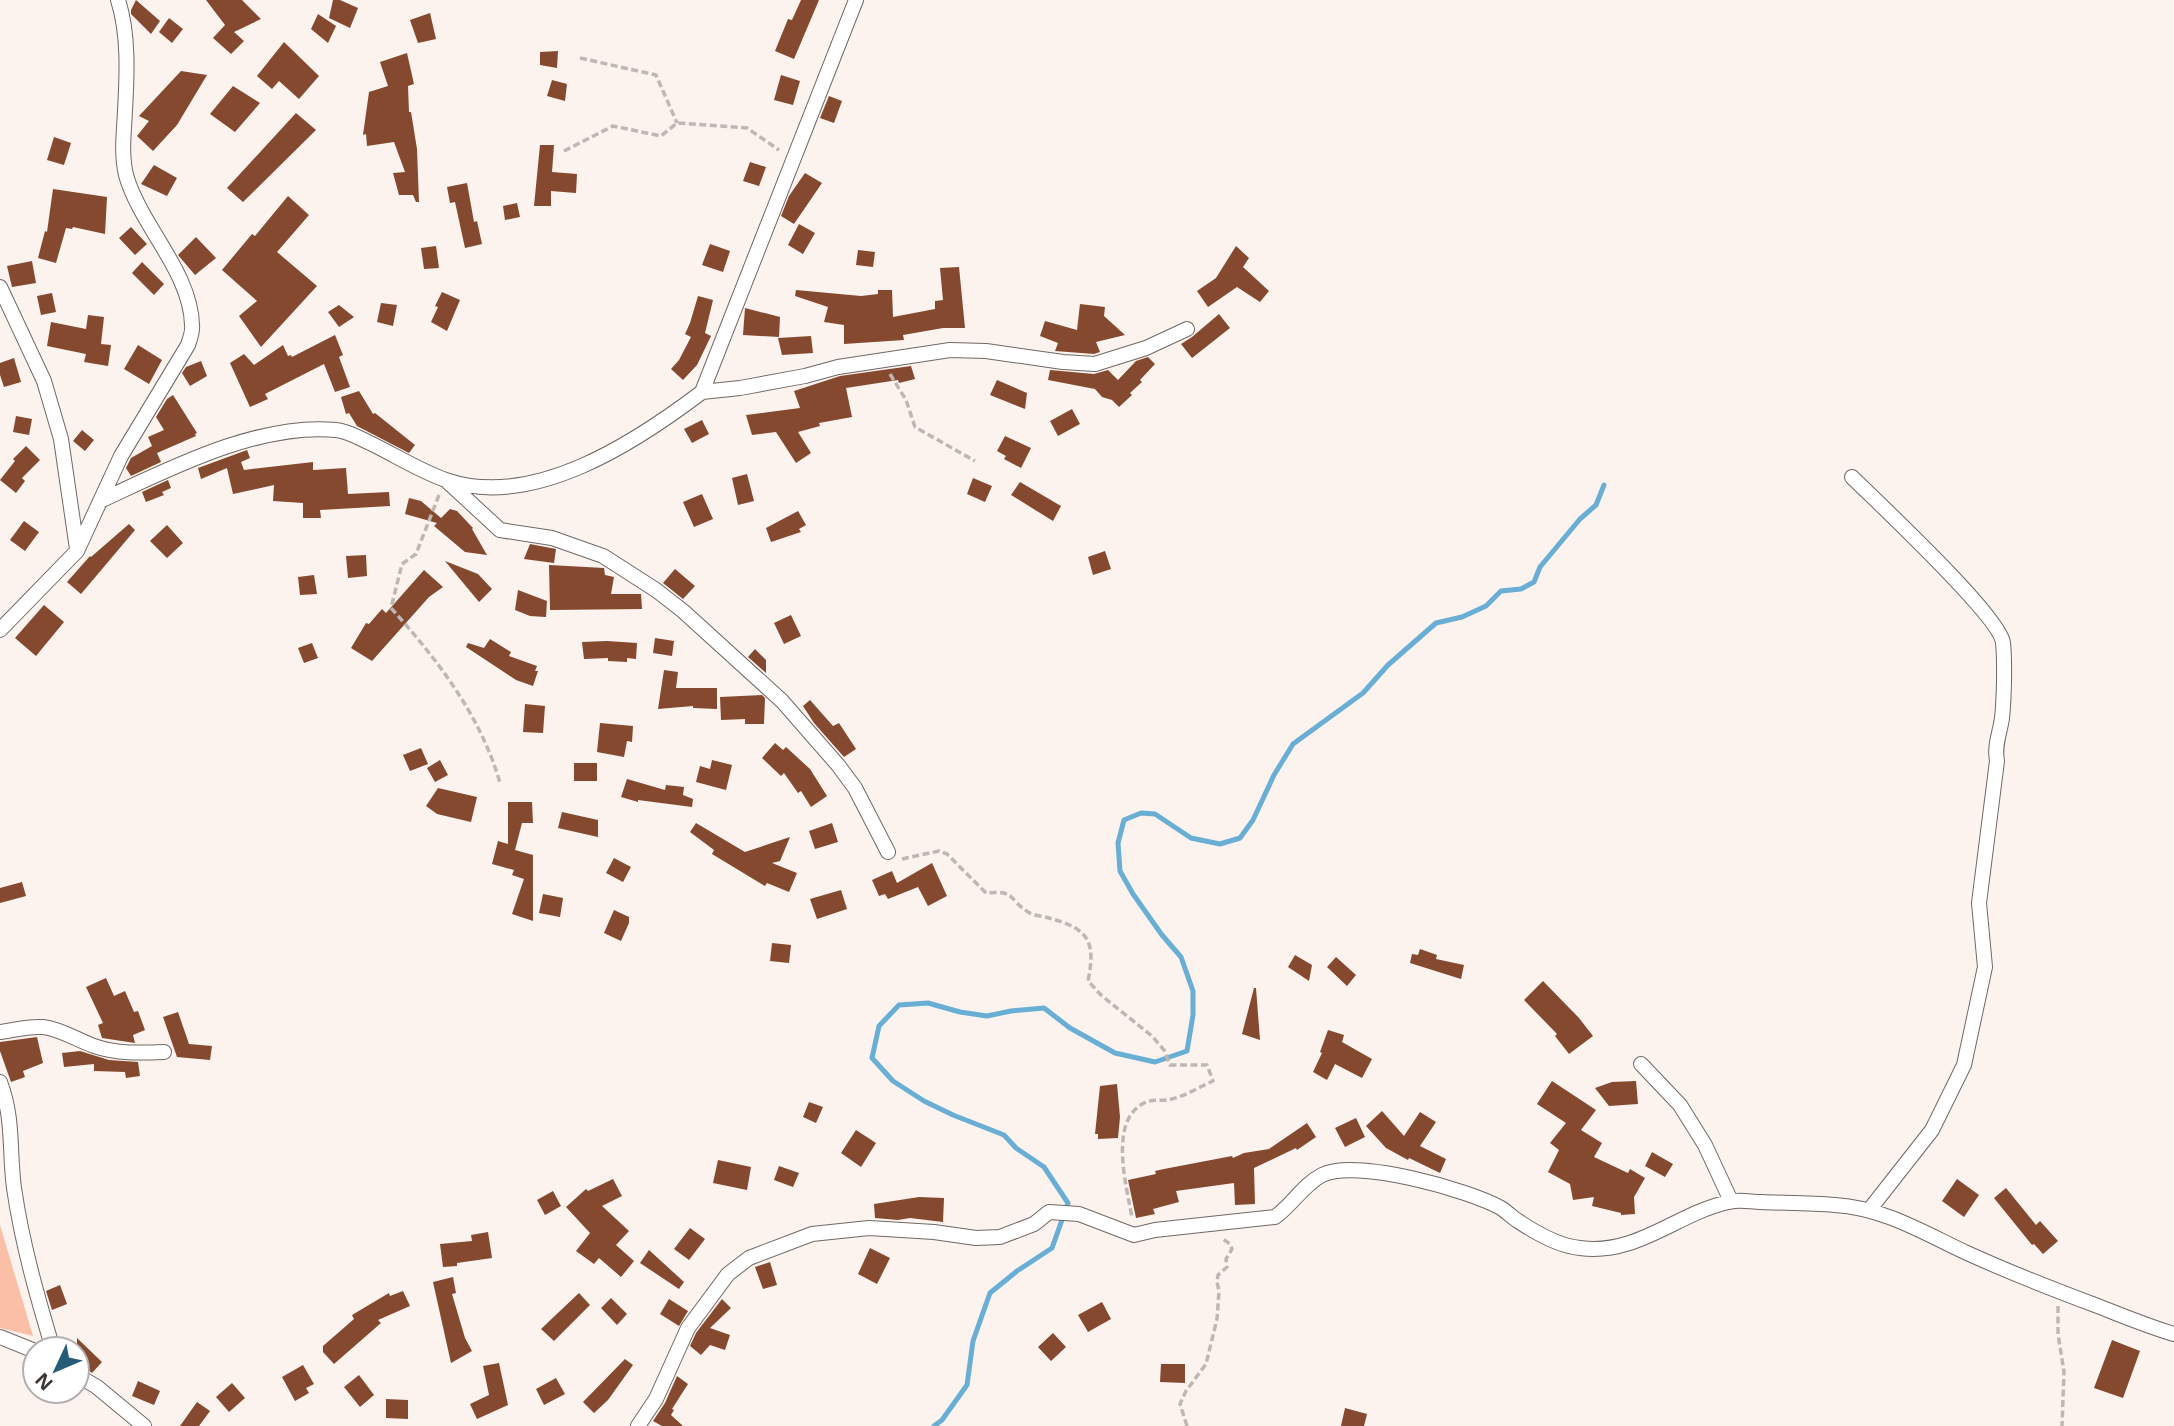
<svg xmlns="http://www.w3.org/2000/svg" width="2174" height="1426" font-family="'Noto Sans',sans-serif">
	<rect width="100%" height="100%" fill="#fcf2ee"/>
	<path fill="#fabfa6" d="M0,1225L33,1336L0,1328Z"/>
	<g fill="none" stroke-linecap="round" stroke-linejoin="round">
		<path stroke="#69aed4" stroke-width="5" d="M934,1426L942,1420L967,1385L973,1341L990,1293L1017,1271L1052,1248L1068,1203L1044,1167L1016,1148L1004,1135L953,1115L924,1101L893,1081L872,1058L879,1026L899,1005L928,1003L960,1012L987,1016L1011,1011L1044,1008L1070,1028L1115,1053L1155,1062L1187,1051L1193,1015V991L1181,957L1162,935L1133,894L1120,871L1118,843L1124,820L1141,813L1155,814L1191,838L1220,844L1240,838L1253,820L1274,775L1293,744L1363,693L1388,665L1436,623L1462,617L1486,606L1501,591L1521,589L1534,582L1540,567L1580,519L1596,505L1604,485"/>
	</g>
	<path fill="#84492e" d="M136,0L160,21L151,34L131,14V10Z
		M206,0H242L261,19L234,32L244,41L231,54L213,38L225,25Z
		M333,0H340L358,8L350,28L329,18Z
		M801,0H819L794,59L775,51L788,19L792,20Z
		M430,13L436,39L418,43L410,20Z
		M318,14L336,26L328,43L311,29Z
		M169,18L183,29L172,43L159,32Z
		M284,42L319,76L299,99L279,81L272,89L257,76Z
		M558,51L557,68L540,65V52Z
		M407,53L414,84L408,86L409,112H411L417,149L419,202H416L413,195H399L393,173L405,172L394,142L367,146L366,134L363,135L369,92L388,86L380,62Z
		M181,71L207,75L177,125L153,151L137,136L149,121L139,116Z
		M781,75L800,81L793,105L774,100Z
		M552,80L567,84L565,101L547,96Z
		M233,86L260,103L235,132L210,114Z
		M829,96L842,101L834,123L820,118Z
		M296,113L316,130L243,202L227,188Z
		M54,137L71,143L64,165L47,160Z
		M540,145H554L552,172L577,174L576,193L551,191V206H534Z
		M750,162L766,167L759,186L743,181Z
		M154,165L177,178L167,196L141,184Z
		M805,173L822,183L794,224L781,216L789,196Z
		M467,183L474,222L477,221L482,244L465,248L455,202L450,203L447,187Z
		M53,189L107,197L105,234L73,227L72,229L66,228L56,263L38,258L45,231L47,232Z
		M288,196L309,215L277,252L317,286L261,347L239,316L257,301L222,270L252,234L255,236Z
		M517,203L520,217L505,220L503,206Z
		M799,224L815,233L803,254L788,245Z
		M131,227L147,244L135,255L119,238Z
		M196,237L216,258L195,275L178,255Z
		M710,244L730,251L723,272L702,265Z
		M436,246L439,268L424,269L421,248Z
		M1236,246L1249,258L1243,267L1269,291L1260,302L1237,287L1208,307L1197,291L1216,278Z
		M858,250L875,252L873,267L856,265Z
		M32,261L36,283L12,287L7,266Z
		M142,262L164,284L154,295L132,273Z
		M959,267L965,328H943L903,335L904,340L844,344V325L824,322L828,307L795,296L796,290L861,296L878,294V290H892L893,317L935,309V301L943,300L940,268Z
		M442,292L460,300L447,331L431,322L438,307L435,306Z
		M52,293L56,312L41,315L37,296Z
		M698,296L713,300L705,333L711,336L697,365L683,380L671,369L679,360L691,337L685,334L690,323Z
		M381,303L397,305L393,326L377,322Z
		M1080,304L1105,307L1104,316L1125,335L1096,342L1100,352L1094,354L1055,351L1058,343L1040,336L1045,321L1077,330Z
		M339,305L354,317L339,327L328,312Z
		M745,308L780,317L779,337L743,335Z
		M1219,314L1230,328L1192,358L1181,344L1192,337Z
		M88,315L104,317L101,344L111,345L108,366L84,362L86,354L47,346L51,322L86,329Z
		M335,335L343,355L339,357L350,387L335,392L324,364L265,394L268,399L250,407L230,363L244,354L254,365L283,345L288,356L291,355L292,357Z
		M811,336L813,353L782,355L778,338Z
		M138,345L162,360L149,384L124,369Z
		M1148,357L1155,364L1140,380L1142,382L1130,393L1132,395L1119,407L1112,400L1102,397L1095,389L1048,380L1050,370L1094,374L1108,370L1118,380L1136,361Z
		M14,358L21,382L4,387L0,375V363Z
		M201,361L207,376L190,386L182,373L186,367Z
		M911,366L915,379L899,383L898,380L846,388L852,417L819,423L820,426L798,432L811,453L796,463L776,432L752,435L746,415L800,408L794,391L840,376Z
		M997,380L1027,393L1025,409L990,395Z
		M359,391L373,414L375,413L415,445L409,453L357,426L349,413L346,414L341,397Z
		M173,395L197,433L195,434L196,436L157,453L161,462L131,476L126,468L131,458L152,446L148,437L164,430L156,417L167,399Z
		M1072,409L1080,424L1058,436L1050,421Z
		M16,416L32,419L29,435L13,432Z
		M702,420L709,434L692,443L684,429Z
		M82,430L94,440L85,451L73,441Z
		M1005,436L1031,448L1021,468L1004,459L1006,456L997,451Z
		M26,446L40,460L22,478L25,481L16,493L0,480L15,461L13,459Z
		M247,450L250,458L241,462L244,470L313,462V470L346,468L348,494L389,492L390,506L320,510L321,518H303V503L273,501L274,485L233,494L227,468L201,479L198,468Z
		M747,474L754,501L738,505L732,478Z
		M973,478L992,486L985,502L967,494Z
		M168,480L171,488L162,492L164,495L146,502L142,492Z
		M1020,482L1061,506L1053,521L1011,495Z
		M702,494L713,519L694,527L683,502Z
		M409,498L421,501L441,518L450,509L457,511L473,528L472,529L487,555L465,552L434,526L437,523L405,514Z
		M798,511L806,525L799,529L801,532L771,542L766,528Z
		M24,521L39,532L25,551L10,540Z
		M129,524L135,530L81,594L67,582L90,556L91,557Z
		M167,525L183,543L167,558L150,541Z
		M530,544L556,549L554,563L524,559Z
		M1105,551L1111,569L1093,575L1088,557Z
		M366,555L367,576L348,578L346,556Z
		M445,561L478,574L492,589L479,602Z
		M549,565L604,568L605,575L614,577L611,594H641L642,609L550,610Z
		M675,569L695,586L683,599L663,583Z
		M424,570L443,587L429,597L372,661L351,648L366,623L369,624L382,609L386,613Z
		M314,575L317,594L300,595L298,577Z
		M518,590L547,601L546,617L530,616L515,610Z
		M44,605L64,622L36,656L15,638Z
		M791,615L801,636L784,644L774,623Z
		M655,638L674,641L672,656L653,653Z
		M490,639L511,652L509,656L537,666L535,671H538L533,686L516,680L466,647L468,643L484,648Z
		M607,641L637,643L636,659L627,658V662L608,661V658L584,659L582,642Z
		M312,643L318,658L304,663L298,648Z
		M755,649L766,660V673L748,657Z
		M664,670L678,672L676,688H717V709L693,708V706L658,709Z
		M762,695L765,698L764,724H745V719L721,720L720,697Z
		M810,700L833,726L839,723L856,749L844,757L814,723L803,706Z
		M525,704L545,706L543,733L523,732Z
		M600,723L633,726L632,742L627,741L624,757L597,752Z
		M775,743L783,750L786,747L810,769L827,796L811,807L801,791L798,793L784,773L781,776L762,758Z
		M421,748L428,764L410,771L403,755Z
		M440,760L448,775L435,782L427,768Z
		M712,760L732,765L726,790L696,782L700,766L710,769Z
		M574,763H597V781H574Z
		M627,779L665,790L666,785L684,787L683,795L693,799L692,807L638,800V802L621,797Z
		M438,788L477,797L471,822L437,814L426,806Z
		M508,802H532L533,823H522L515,850L533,855V921L512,914L524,879L512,875L514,870L492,864L498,841L508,844Z
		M562,812L598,820V837L558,828Z
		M696,823L745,852L790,837L780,861L772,863L797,873L789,892L767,883L765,886L712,854L714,850L690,832Z
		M832,823L838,842L815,849L809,831Z
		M614,858L631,867L623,882L606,873Z
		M932,863L947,896L928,906L918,887L888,899L885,894L879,896L872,880L892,871L897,883Z
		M22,882L26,896L0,903V888Z
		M841,890L847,909L817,919L810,899Z
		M543,894L563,898L560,917L539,913Z
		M614,910L629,917V923L621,941L604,933Z
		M772,943L791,945L789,963L770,961Z
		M1420,949L1437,955L1436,959L1464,965L1461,979L1410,963L1412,954L1418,955Z
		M1295,955L1312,965L1309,981L1288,967Z
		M1336,957L1356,975L1347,986L1327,967Z
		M106,978L114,996L125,991L134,1012L138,1011L145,1030L133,1035L135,1043L102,1038L98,1025L103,1023L86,987Z
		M1543,981L1579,1018L1593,1036L1569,1054L1555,1036L1557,1034L1524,1000Z
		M1254,988H1256L1260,1040L1242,1034Z
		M178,1012L189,1044L212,1046L210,1060L177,1057L163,1017Z
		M1328,1030L1344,1035L1342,1042L1372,1059L1362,1078L1335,1064L1327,1080L1313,1072L1322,1053L1320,1052Z
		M37,1037L43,1063L23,1071L25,1077L11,1082L0,1051V1042Z
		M80,1051L109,1060L138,1062L140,1076L126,1078L125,1072L94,1071V1064L64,1067L62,1053Z
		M1552,1081L1596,1110L1581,1130L1602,1143L1594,1157L1628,1173L1630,1169L1645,1178L1634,1197L1635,1214L1621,1215V1213L1592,1206L1594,1197L1573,1200L1570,1184L1548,1172L1559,1150L1550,1143L1566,1123L1537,1104Z
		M1636,1081L1638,1104L1609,1106L1595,1088L1612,1082Z
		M1117,1084L1120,1117L1118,1138L1098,1139V1134H1095L1100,1086Z
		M809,1102L823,1107L816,1123L803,1117Z
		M1382,1111L1404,1136L1420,1112L1436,1122L1420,1146L1446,1159L1440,1173L1409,1158L1408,1160L1386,1148L1366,1126Z
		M1356,1118L1365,1137L1345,1147L1335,1128Z
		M1307,1123L1316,1137L1297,1150L1296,1148L1254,1168L1255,1204L1235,1205L1234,1183L1176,1191L1179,1202L1153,1209L1155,1214L1136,1218L1128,1180L1156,1174L1155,1171L1164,1169L1232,1156L1233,1158L1244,1153L1269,1149Z
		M856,1130L876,1143L861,1167L841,1153Z
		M1652,1152L1673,1164L1665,1177L1645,1166Z
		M718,1160L751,1167L747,1190L713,1183Z
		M779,1166L799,1173L793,1187L774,1180Z
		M613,1179L622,1196L602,1206L629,1231L616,1245L634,1261L621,1277L599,1258L594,1264L576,1251L590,1233L566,1207L586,1189L588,1191Z
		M1957,1179L1979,1195L1964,1217L1942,1201Z
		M2006,1188L2036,1225L2040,1221L2058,1241L2043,1254L2034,1244L2032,1245L1994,1198Z
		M553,1191L561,1206L545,1215L537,1200Z
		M919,1197L944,1198L943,1222L910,1218L898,1220L875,1218L874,1204Z
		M690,1228L705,1239L689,1260L674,1249Z
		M488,1232L492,1258L457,1263V1266L443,1267L440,1244L472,1241L471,1235Z
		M870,1248L890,1258L877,1284L858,1274Z
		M649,1250L684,1282L679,1289L640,1263Z
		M770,1262L777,1285L763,1289L755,1267Z
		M453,1277L456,1293L452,1294L465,1338L472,1351L451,1363L433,1282Z
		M60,1285L67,1304L52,1310L46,1291Z
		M403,1291L410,1306L378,1320L381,1323L334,1364L323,1352V1346L354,1319L352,1315L389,1293L390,1296Z
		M579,1293L590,1305L554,1341L541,1329Z
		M611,1298L627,1314L617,1325L601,1308Z
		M669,1299L688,1311L679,1326L660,1314Z
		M722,1299L731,1308L710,1328L730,1335L725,1350L710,1345L701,1355L690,1346L696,1333Z
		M1102,1302L1111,1319L1088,1332L1078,1315Z
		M1053,1333L1066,1347L1051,1361L1038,1347Z
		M77,1338L102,1362L92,1373L77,1360Z
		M2112,1340L2140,1351L2123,1398L2094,1388Z
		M625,1359L633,1365L608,1400L594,1413L583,1402Z
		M499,1363L508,1405L477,1419L470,1404L489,1395L483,1366Z
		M1161,1364H1185V1383L1160,1382Z
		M303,1365L314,1384L306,1388L309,1393L295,1401L282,1377Z
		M359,1375L374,1395L360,1407L344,1387Z
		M677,1376L688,1384L672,1409L674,1410L671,1415L683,1426H662L653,1421L665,1403Z
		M556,1378L565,1394L544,1405L536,1389Z
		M138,1381L160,1391L154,1405L132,1396Z
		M232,1383L245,1398L229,1412L216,1397Z
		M386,1399L408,1400V1419L386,1418Z
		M197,1402L210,1411L199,1426H180Z
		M1345,1408L1367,1414L1364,1426H1341Z"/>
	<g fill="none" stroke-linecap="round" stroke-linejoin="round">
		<g stroke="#706865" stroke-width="16">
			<path id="minor" d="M0,287L44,381L61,439L77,549
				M702,392L740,388L805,376L838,367L950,350L986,351L1063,362L1095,364L1146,348L1187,329
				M1852,477C1877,502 2001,617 2003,643C2005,662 2004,699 2002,718C2000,733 1994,745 1997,761L1979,903L1985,967L1964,1065L1932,1130L1870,1209
				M448,482L500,530L552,538L603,556L656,590L683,611L782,701L838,765L855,788L888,852
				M100,501C167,470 259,422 336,430C348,431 359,438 370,443C395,455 420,471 446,480C533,510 636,442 702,392L856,0
				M0,630L77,551L121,456L188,345C190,339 193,331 192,325C191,272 140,225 126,175C121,154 124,132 125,111C127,75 129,34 118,0
				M0,1032C14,1030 29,1026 43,1027C61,1029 77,1040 94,1046C117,1054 141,1053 164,1052
				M1641,1064L1680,1105L1705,1145L1731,1201
				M0,1082C14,1119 9,1150 14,1188C22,1243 37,1296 53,1349
				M0,1337L35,1351
				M77,1375L97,1387L144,1426
				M638,1426L656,1399L688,1328L728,1274L749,1258L812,1234L869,1228L934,1232L976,1238L1000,1237L1034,1224L1049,1212L1079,1214L1134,1235L1155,1230L1275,1217C1292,1205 1303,1185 1322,1175C1356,1158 1469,1190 1501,1208C1507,1212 1512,1217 1518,1221C1536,1233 1559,1246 1580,1248C1637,1256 1677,1213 1729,1202C1739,1199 1751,1202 1761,1202C1785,1203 1810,1203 1835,1205C1884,1208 1924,1233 1967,1253C2009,1272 2052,1289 2095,1305C2121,1315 2147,1326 2174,1334"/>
		</g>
		<path stroke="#bfb7b4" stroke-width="3.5" stroke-dasharray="7 3.5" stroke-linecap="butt" d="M580,58L656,75L677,123
			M564,151L613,126L661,136L677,123L747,128L779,150
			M890,374L906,400L915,427L975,461
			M439,495L416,554L402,564L391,608C437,659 481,716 500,783
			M902,859L939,851L947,854L986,893C1016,890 1008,899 1028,912C1034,916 1043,916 1049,918C1089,929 1096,941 1088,981L1102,996L1152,1036L1164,1050L1170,1065H1207L1213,1081C1199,1087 1182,1098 1167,1100C1160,1101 1153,1099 1146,1102C1107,1119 1127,1187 1132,1218
			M2058,1306V1334L2064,1372L2062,1426
			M1187,1426L1180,1404L1186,1391L1206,1364L1217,1319L1219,1291L1217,1282L1218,1275L1227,1267L1226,1259L1232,1249L1230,1244L1223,1239"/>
		<use href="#minor" stroke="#fff" stroke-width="14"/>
	</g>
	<g transform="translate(56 1370) rotate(226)"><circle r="33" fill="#ffffff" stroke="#b1afaf" stroke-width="2"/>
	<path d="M0-5L12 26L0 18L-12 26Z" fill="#275c78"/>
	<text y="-10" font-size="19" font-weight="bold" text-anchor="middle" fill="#3b3836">N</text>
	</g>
</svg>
